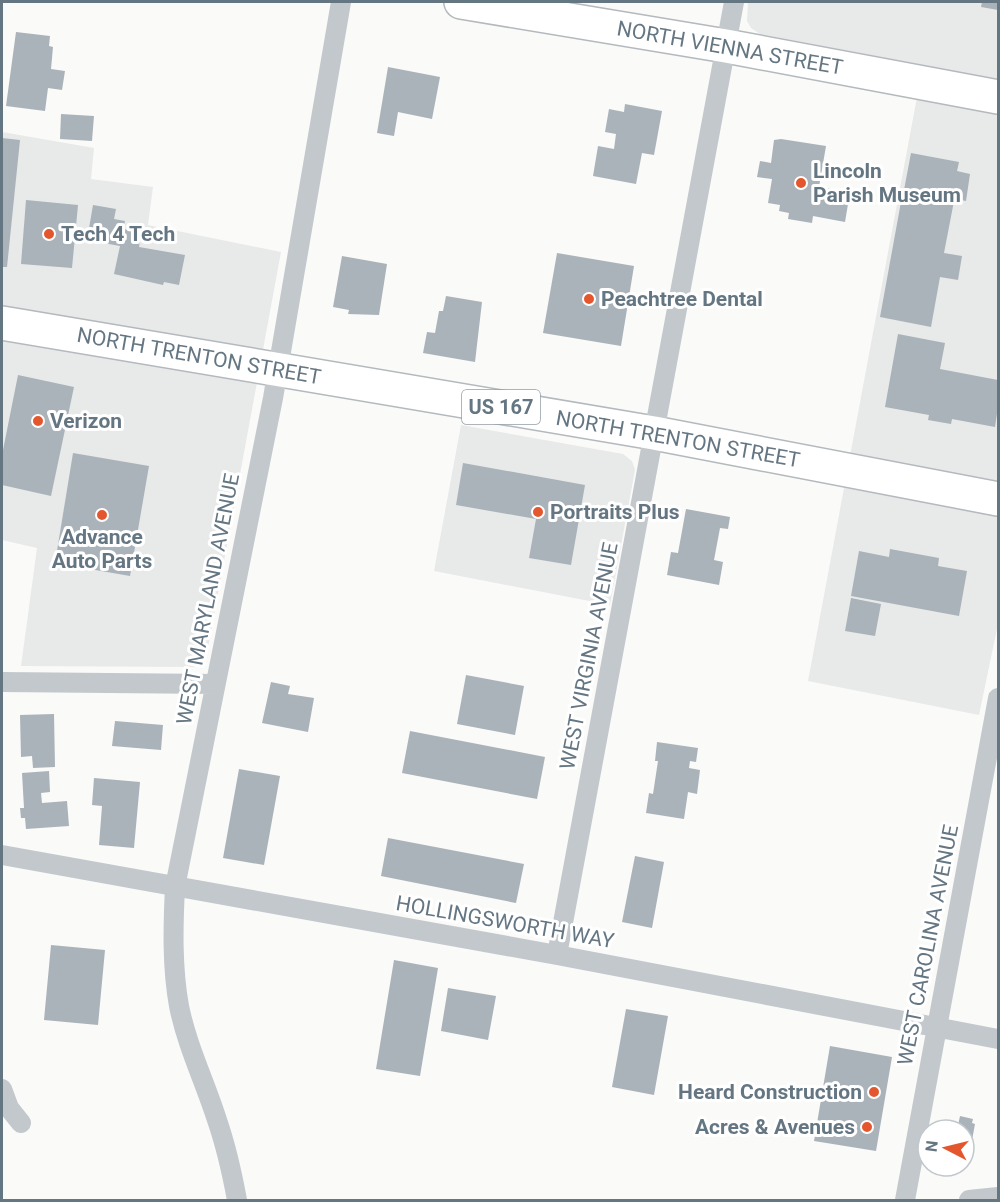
<svg xmlns="http://www.w3.org/2000/svg" width="1000" height="1202" font-family="Roboto,sans-serif">
	<rect width="100%" height="100%" fill="#fafaf8"/>
	<path fill="#e8e9e9" d="M748,2H998V624L979,715L808,681L923,65L760,34L751,28L747,21Z
		M2,132L94,148L91,179L153,187L148,225L281,252L208,648L203,661L194,667L21,666L37,548L2,540Z
		M461,425L623,454L632,461L635,470L610,605L434,571Z"/>
	<path fill="#aab3b9" d="M982,2H998V10L981,7Z
		M16,32L50,36L49,46L53,47L51,69L65,71L62,90L48,88L45,111L6,106Z
		M388,67L440,77L432,119L398,112L394,136L377,133Z
		M625,104L662,111L654,155L642,153L636,184L593,176L598,146L614,149L616,134L605,132L609,109L624,112Z
		M61,114L94,116L92,141L60,139Z
		M2,138L20,140L7,267H2Z
		M781,139L826,146L819,187L850,192L845,222L813,216L812,223L788,219L789,213L779,211L780,205L768,203L772,179L757,177L760,161L771,163L774,140Z
		M911,153L959,162L957,171L970,174L966,201L941,196L940,199L954,201L944,253L962,256L958,280L940,277L931,327L880,317L903,191L925,195L904,190Z
		M26,200L78,205L72,268L21,264Z
		M93,205L116,209L114,219L125,221L123,229L141,232L139,247L185,255L179,285L164,282L163,285L114,274L120,246L87,240Z
		M557,253L634,266L621,346L543,333Z
		M342,256L387,264L379,315L348,314L349,310L333,307Z
		M446,296L482,302L475,362L423,353L427,332L435,333L439,311H443Z
		M898,334L945,343L940,369L998,380V407L995,427L952,419L951,424L928,420L929,415L885,407Z
		M18,375L74,387L51,496L2,485V455Z
		M73,453L149,466L130,576L55,563Z
		M463,463L585,485L571,565L529,558L536,519L456,505Z
		M686,509L730,517L728,529L720,528L714,560L723,562L719,585L667,575L671,552L678,553Z
		M890,549L939,558L938,566L967,571L959,616L851,596L859,551L889,557Z
		M851,598L881,604L875,636L845,631Z
		M466,675L524,686L515,735L457,724Z
		M271,682L290,686L288,694L314,698L308,732L262,723Z
		M54,714L55,767L33,768L32,756L21,757L20,715Z
		M115,721L163,725L161,750L112,746Z
		M410,731L545,757L537,799L402,773Z
		M657,742L698,748L696,762L690,761L689,768L700,770L697,794L688,792L684,819L646,813L649,793L653,794L658,761H655Z
		M239,769L280,776L264,865L223,858Z
		M49,771L50,792L41,793L42,803L67,801L69,826L26,829L25,818H21L20,808H24L22,773Z
		M94,778L140,782L134,848L99,845L102,806L92,805Z
		M388,838L524,864L516,903L381,876Z
		M635,856L664,862L652,928L622,922Z
		M51,945L105,950L98,1025L44,1020Z
		M394,960L438,968L420,1076L376,1069Z
		M448,988L496,996L488,1040L441,1031Z
		M626,1009L668,1016L654,1095L612,1087Z
		M830,1046L892,1057L876,1151L814,1141Z
		M960,1116L973,1119L972,1123L975,1124L969,1156L964,1155V1130H957Z"/>
	<g fill="none" stroke-linecap="round" stroke-linejoin="round">
		<g stroke="#b4b9bd" stroke-width="36">
			<path id="highway" d="M461,2L726,46L998,97
				M2,323L654,433L998,499"/>
		</g>
		<path stroke="#c3c8cc" stroke-width="20" d="M2,682L215,684
			M2,855L557,955L998,1039
			M557,955L734,2
			M2,1089L9,1108L21,1123
			M237,1200C232,1173 226,1146 217,1120C205,1082 187,1046 179,1006C172,967 173,927 175,887L273,398L341,2
			M905,1200L998,698
			M969,1200L998,1197"/>
		<use href="#highway" stroke="#fff" stroke-width="33"/>
	</g>
	<g fill="#e4572e" stroke="#fff" stroke-width="2">
		<circle cx="801" cy="183" r="6"/>
		<circle cx="49" cy="234" r="6"/>
		<circle cx="589" cy="299" r="6"/>
		<circle cx="38" cy="421" r="6"/>
		<circle cx="538" cy="512" r="6"/>
		<circle cx="102" cy="515" r="6"/>
		<circle cx="874" cy="1092" r="6"/>
		<circle cx="867" cy="1127" r="6"/>
	</g>
	<g text-anchor="middle" stroke-width="6" stroke-linejoin="round" paint-order="stroke">
		<rect fill="#fff" stroke="#939fa8" stroke-width="1.5" x="462" y="390" width="78" height="34" rx="4.5"/>
		<g font-size="20" font-weight="bold" fill="#657683">
			<text x="501" y="414">US 167</text>
		</g>
		<g font-size="21" fill="#657683" stroke="#fff">
			<text transform="translate(730 48) rotate(10)" y="7">NORTH VIENNA STREET</text>
			<text transform="translate(199 356) rotate(10)" y="7">NORTH TRENTON STREET</text>
			<text transform="translate(678 439) rotate(10)" y="7">NORTH TRENTON STREET</text>
			<text transform="translate(208 599) rotate(-79)" y="7">WEST MARYLAND AVENUE</text>
			<text transform="translate(589 656) rotate(-79)" y="7">WEST VIRGINIA AVENUE</text>
			<text transform="translate(505 922) rotate(10)" y="7">HOLLINGSWORTH WAY</text>
			<text transform="translate(928 945) rotate(-79)" y="7">WEST CAROLINA AVENUE</text>
		</g>
		<g font-size="21" font-weight="bold" fill="#657683" stroke="#fff" text-anchor="start">
			<text x="813" y="178">Lincoln<tspan x="813" dy="24">Parish Museum</tspan></text>
			<text x="61" y="241">Tech 4 Tech</text>
			<text x="601" y="306">Peachtree Dental</text>
			<text x="50" y="428">Verizon</text>
			<text x="550" y="519">Portraits Plus</text>
			<text x="102" y="544" text-anchor="middle">Advance<tspan x="102" dy="24">Auto Parts</tspan></text>
			<text x="862" y="1099" text-anchor="end">Heard Construction</text>
			<text x="855" y="1134" text-anchor="end">Acres &amp; Avenues</text>
		</g>
	</g>
	<rect width="1000" height="1202" fill="none" stroke="#657683" stroke-width="6"/>
	<g transform="translate(946 1148) rotate(277)"><circle r="28" fill="#ffffff" stroke="#c1c8cd" stroke-width="1.5"/>
	<path d="M0-4.5L10 22L0 15L-10 22Z" fill="#e4572e"/>
	<text y="-9" font-size="16" font-weight="bold" text-anchor="middle" fill="#657683">N</text>
	</g>
</svg>
